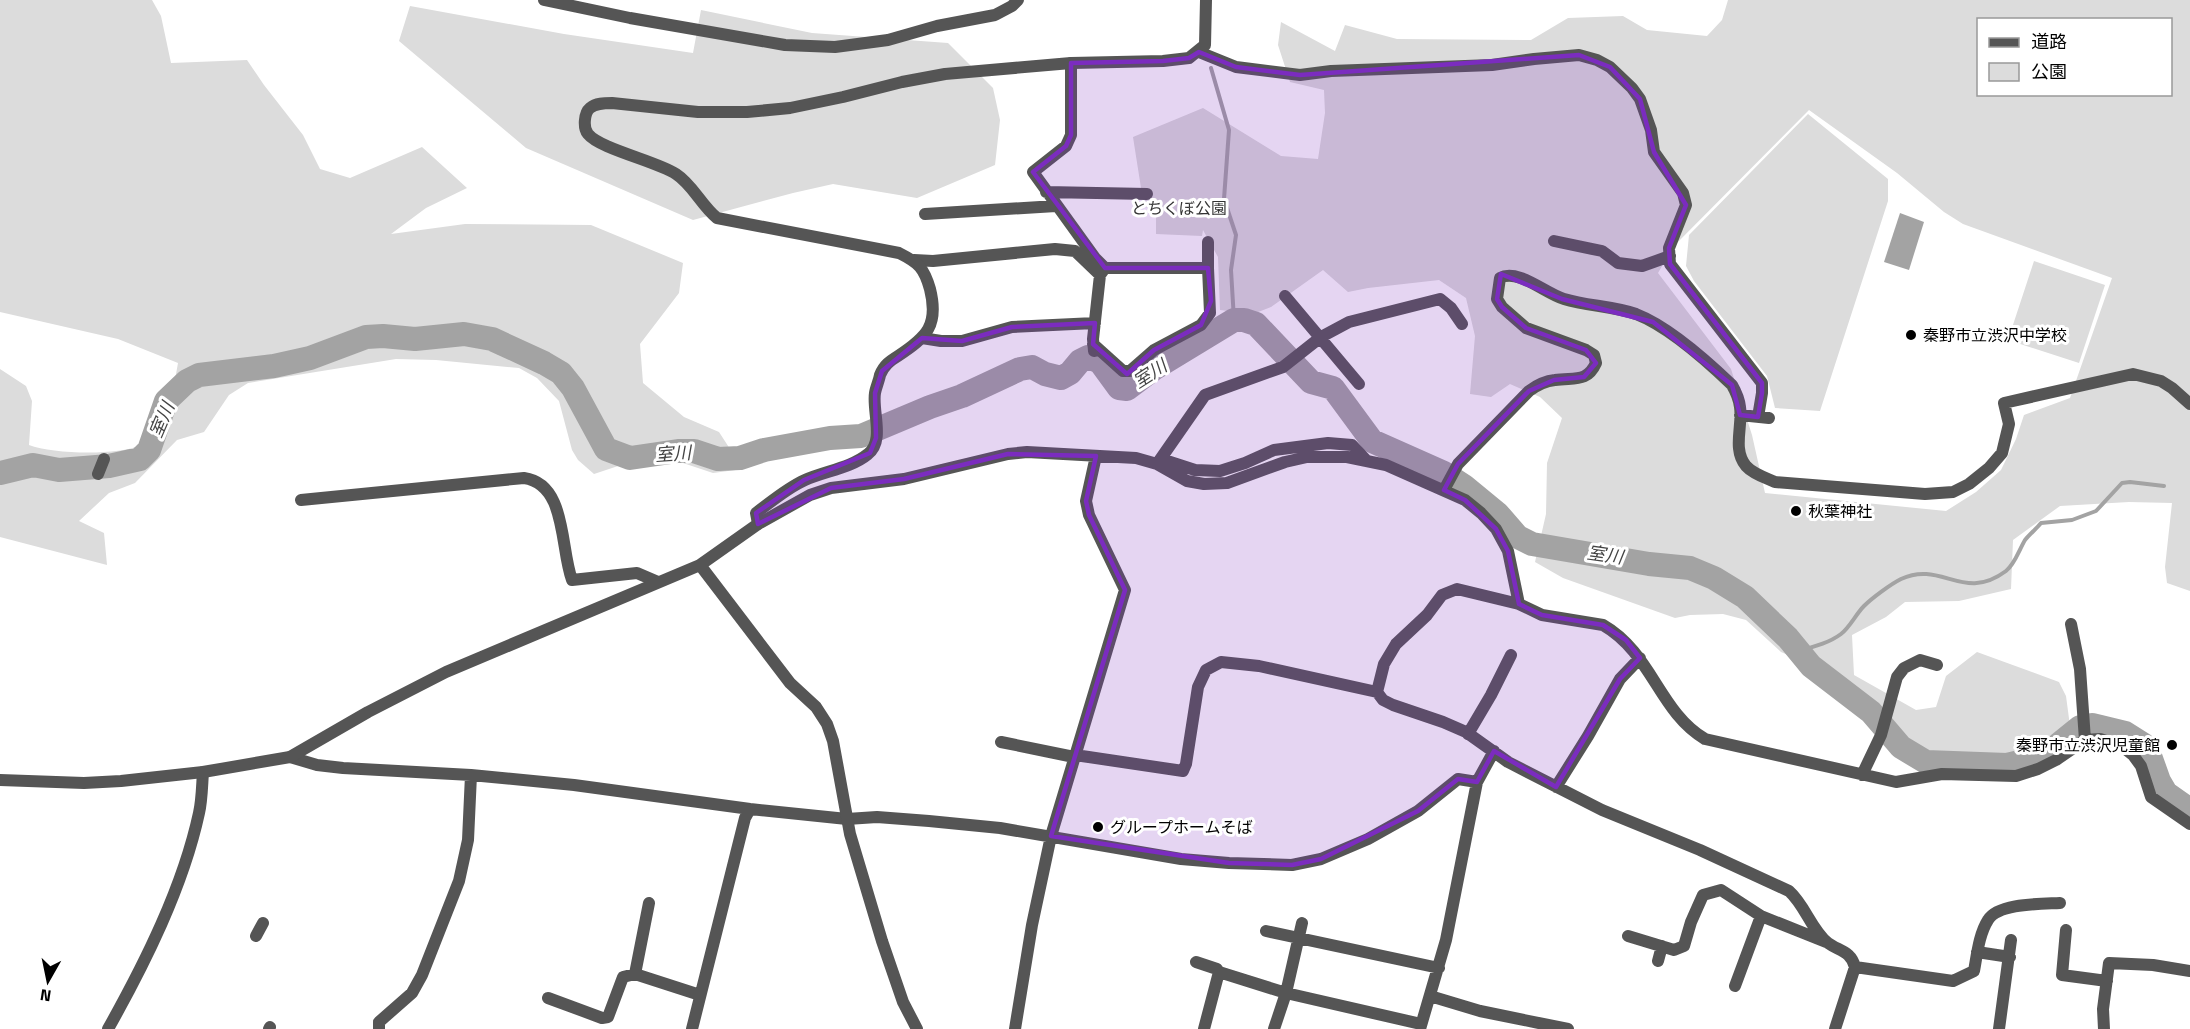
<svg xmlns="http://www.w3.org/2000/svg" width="2190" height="1029" font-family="'Titillium Web','Noto Sans JP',sans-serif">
	<rect width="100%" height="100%" fill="#fff"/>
	<path fill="#dcdcdc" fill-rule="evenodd" d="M0,0H152L161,16L171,63L247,60L264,85L303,135L320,169L350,178L422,147L467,188L426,208L391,234L465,224L591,225L683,263L679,293L640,344L643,383L684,417L719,432L743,469L713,473L680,462L621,465L594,474L578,460L572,450L559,401L537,378L519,368L436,360L396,359L248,383L229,395L204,432L177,440L135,483L109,493L79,521L104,533L107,565L0,537V369L26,386L32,401L29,445C53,454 117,456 141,445C150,440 159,431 167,424L178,363L118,339L0,312Z
		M1728,0H2190V591L2167,583L2165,567L2172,503L2129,502L2060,506L2013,540L2011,589L1959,601L1905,602L1886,617L1852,635L1854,675L1916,710L1936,707L1946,676L1977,652L2059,682L2066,696L2070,726L2008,756L1929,751L1912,743L1847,681L1781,652L1746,620L1723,614L1690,615L1675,618L1563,578L1535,562L1546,514L1547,463L1562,418L1540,397L1510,384L1491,397L1470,394L1475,336L1466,298L1439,280L1368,288L1348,292L1323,270L1271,307L1253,314L1220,310L1218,257L1203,230L1202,236L1156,234V209L1144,207L1133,137L1203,108L1281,156L1318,159L1325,113L1324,90L1290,82L1278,45L1281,22L1335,51L1345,25L1397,39L1531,40L1568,18L1623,16L1647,30L1707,36L1722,20ZM1978,20H2170V94H1978ZM1809,110L1897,173L1944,212L1963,224L2112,278L2070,398L2024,415L2016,439L2001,470L1976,492L1946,511L1765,493L1752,435L1731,369L1658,273L1673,247Z
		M410,6L564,34L693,53L701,10L812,33L948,43L993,88L1000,120L995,165L917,198L833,184L793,193L693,220L526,148L399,41Z
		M1808,114L1888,179V201L1820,411L1775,408L1767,376L1694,281L1686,266L1689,235Z
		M2034,261L2105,285L2079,363L2008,340Z"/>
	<path fill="#a3a3a3" d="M1900,213L1924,222L1909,270L1884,262Z"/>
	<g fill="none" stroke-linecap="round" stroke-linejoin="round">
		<path stroke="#a3a3a3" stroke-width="4" d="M1211,68L1229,130L1224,199L1236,235L1231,270L1234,320
			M1799,651C1813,647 1829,643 1841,634C1850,627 1856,614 1864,606C1872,598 1891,584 1901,579C1942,560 1963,603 2006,571C2015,564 2019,550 2025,540C2030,534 2036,529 2041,523L2072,520L2096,511L2122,483L2130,482L2164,486"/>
		<path stroke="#a3a3a3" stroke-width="24" d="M0,473L33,465L59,470L109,466L140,459L149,450L166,401L187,381L199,375L274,366L310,358L366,337L383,336L415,339L464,334L492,339L544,363L561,373L573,388L606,449L630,458L678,451H694L718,459L740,458L764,450L830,438L861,436L930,407L962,396L1020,369L1032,367L1045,374L1061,378L1070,373L1080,361L1088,357L1100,362L1119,388L1127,389L1155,368L1234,320H1244L1256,324L1311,382L1333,388L1372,441L1444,473L1464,486L1498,514L1518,537L1532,544L1649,564L1690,568L1714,578L1745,597L1788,638L1811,666L1871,712L1901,747L1926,762L2007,765L2028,760L2049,752L2080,727L2092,725L2125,733L2144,745L2149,753L2159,781L2166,793L2190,810"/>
		<path stroke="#555" stroke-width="12" d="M1199,52L1236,67L1300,75L1331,71L1492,65L1534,59L1579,55L1597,60L1610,67L1632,88L1640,99L1651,130L1654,152L1683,193L1686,205L1669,248L1670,264L1762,383V393L1758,417
			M1071,63V135L1066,146L1033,172L1095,258L1105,268L1100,275L1093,339L1094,351
			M1046,192L1147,194
			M925,214L1056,206
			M1554,241L1602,251L1618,263L1642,266L1670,256
			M1208,242V268
			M914,260L933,261L1055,249L1075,251L1100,275
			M1285,296L1359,384
			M922,338L941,341H962L1012,327L1095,323
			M1093,344L1123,371H1130L1154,350L1201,325L1210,313L1208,268H1105
			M1740,415L1769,418
			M1161,459L1195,470L1220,471L1245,463L1274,450L1328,443L1352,445L1366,460
			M1157,464L1205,395L1283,367L1321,337L1349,322L1440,299L1451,308L1462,324
			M98,474L104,459
			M1444,490L1458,464L1529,391C1537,385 1545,381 1555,380C1574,377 1587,383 1596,363L1594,355L1586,350L1526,328L1502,307L1497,299L1500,278C1518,268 1546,294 1564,299C1587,306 1613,306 1636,314C1667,326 1707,361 1732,385C1736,392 1739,398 1740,407C1743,426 1732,449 1746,466C1753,474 1766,478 1775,482L1925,494L1953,492L1969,484L1989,468L2002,453L2009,424L2004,403L2133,374L2161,381L2172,388L2190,404
			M301,500L524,478C567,484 560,548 572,580L637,573L658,582
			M758,524L810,495L831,488L904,479L1008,454L1027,452L1136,458L1157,464L1187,481L1204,484L1227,483L1285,462L1307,457H1347L1386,465L1465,500L1481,513L1496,529L1508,551L1519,604L1542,615L1603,625C1652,653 1659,712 1705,739L1896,782L1942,774L2016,776L2038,769L2056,760L2085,740L2100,739L2123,747L2133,755L2141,766L2151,797L2190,824
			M2071,624L2080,669L2085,740
			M1377,692L1384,664L1396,644L1427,615L1442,595L1457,589L1519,604
			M1468,734L1491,695L1511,655
			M1001,742L1074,757
			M1075,755L1183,771L1186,764L1198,687L1206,670L1221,662L1259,666L1377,692L1383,700L1393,705L1443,722L1466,732L1508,762L1602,810L1700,850L1789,891C1805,905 1812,931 1828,943C1839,951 1851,951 1855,967L1835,1029
			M290,757L317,765L343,768L471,775L574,785L750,809L847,819L877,817L929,821L1000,828L1181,859L1229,863L1292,865L1321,859L1368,839L1418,811L1458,779L1477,782
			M1862,775L1881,735L1897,677L1904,668L1920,660L1937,665
			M1556,787L1588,736L1620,679L1640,658
			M649,903L635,974L700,995
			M2066,930L2062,975L2107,981
			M1266,931L1439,968
			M256,936L263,923
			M1628,936L1674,950L1684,946L1691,922L1703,895L1721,890L1761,916L1826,942
			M1977,952L2010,957
			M1658,961L1662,946
			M1196,962L1217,969L1219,972
			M1855,967L1953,981L1974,971C1977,955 1979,934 1988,920C1998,903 2041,904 2060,903
			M1735,986L1761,916
			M1430,996L1480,1011L1568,1029
			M548,998L602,1018L608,1017L623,977L635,974
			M108,1029C145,963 183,887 199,813C202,800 202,785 203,772
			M269,1029L270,1027
			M379,1029V1022L412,993L422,975L459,881L468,840L471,775
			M692,1029L745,818L750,809
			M1015,1029L1032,925L1051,836L1125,590L1089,515L1086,501L1096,456
			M1204,1029L1219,972L1286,993L1421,1024
			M1274,1029L1286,993L1302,923
			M1420,1029L1446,940L1477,782L1494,751
			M1999,1029L2011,940
			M2104,1029L2103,1009L2109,963L2153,965L2190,971"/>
		<path stroke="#555" stroke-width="12" d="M544,0L630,18L785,45L835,47L888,40L937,26L995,15L1012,6L1018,0
			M700,565L790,683L816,707L827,724L833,741L850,834L882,941L903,1002L917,1029
			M0,780L84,783L121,781L203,772L290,757L368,712L446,672L700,565L758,524L756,513C771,502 787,488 805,480C825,471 851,468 868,454C885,441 872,411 875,393C876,387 879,381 880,375C884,365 890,361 898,356C927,337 939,325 930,289C924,268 919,263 899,253L717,218C701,205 693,185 676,174C656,161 600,149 588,134C583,128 584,113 590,108C596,103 604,103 612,103L698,112H747L790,108L843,97L902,82L945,74L1071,63L1163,61L1189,58L1205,45L1206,0"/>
	</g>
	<path fill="#7b2cbf" fill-opacity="0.2" stroke="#7b2cbf" stroke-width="4.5" stroke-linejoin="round" d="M1199,52L1236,67L1300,75L1579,55L1610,67L1640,99L1654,152L1686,205L1669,248L1670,264L1762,383V393L1758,417L1740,415L1732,385L1653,322L1562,299L1501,274L1497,299L1502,307L1526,328L1586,350L1596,363L1584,377L1554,380L1529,391L1458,464L1444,490L1465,500L1496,529L1508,551L1519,604L1542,615L1603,625L1626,640L1640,658L1620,679L1556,787L1494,751L1477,782L1458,779L1418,811L1321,859L1292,865L1229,863L1051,836L1125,590L1089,515L1086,501L1096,456L1008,454L904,479L831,488L758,524L756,513L804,480L870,453L876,438L875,393L882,371L922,338L962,341L1012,327L1095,323L1093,344L1127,374L1154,350L1201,325L1211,301L1208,268H1105L1033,172L1066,146L1071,135V63L1163,61L1189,58Z"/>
	<g fill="#000" stroke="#fff" stroke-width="2">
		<circle cx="1911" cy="335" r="6"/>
		<circle cx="1796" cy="511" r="6"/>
		<circle cx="2172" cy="745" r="6"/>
		<circle cx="1098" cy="827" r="6"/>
	</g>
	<g text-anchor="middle" stroke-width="6" stroke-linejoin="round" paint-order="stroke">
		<g font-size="16" fill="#333" stroke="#fff">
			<text x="1179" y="214">とちくぼ公園</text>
		</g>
		<g font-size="16" fill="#000" stroke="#fff" text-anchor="start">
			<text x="1923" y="341">秦野市立渋沢中学校</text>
			<text x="1808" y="517">秋葉神社</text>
			<text x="2160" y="751" text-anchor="end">秦野市立渋沢児童館</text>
			<text x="1110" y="833">グループホームそば</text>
		</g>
		<g font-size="18" font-style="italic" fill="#444" stroke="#fff">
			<text transform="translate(1150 374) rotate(-33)" y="6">室川</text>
			<text transform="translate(162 420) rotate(-67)" y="6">室川</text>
			<text transform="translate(673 454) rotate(-4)" y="6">室川</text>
			<text transform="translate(1605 555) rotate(8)" y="6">室川</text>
		</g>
	</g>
	<rect x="1977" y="18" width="195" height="78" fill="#ffffff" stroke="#999999" stroke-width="1.5"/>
	<rect x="1989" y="38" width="30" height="9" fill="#555555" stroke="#999999" stroke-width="1.5"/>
	<text x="2031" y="48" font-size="18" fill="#000000">道路</text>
	<rect x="1989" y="63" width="30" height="18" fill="#dcdcdc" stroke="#999999" stroke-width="1.5"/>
	<text x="2031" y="78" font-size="18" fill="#000000">公園</text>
	<g transform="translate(48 981) rotate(189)" stroke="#ffffff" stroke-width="4.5" paint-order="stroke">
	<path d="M0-4.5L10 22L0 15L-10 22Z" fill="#000000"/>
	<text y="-9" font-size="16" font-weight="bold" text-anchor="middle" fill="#000000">N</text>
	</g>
</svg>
